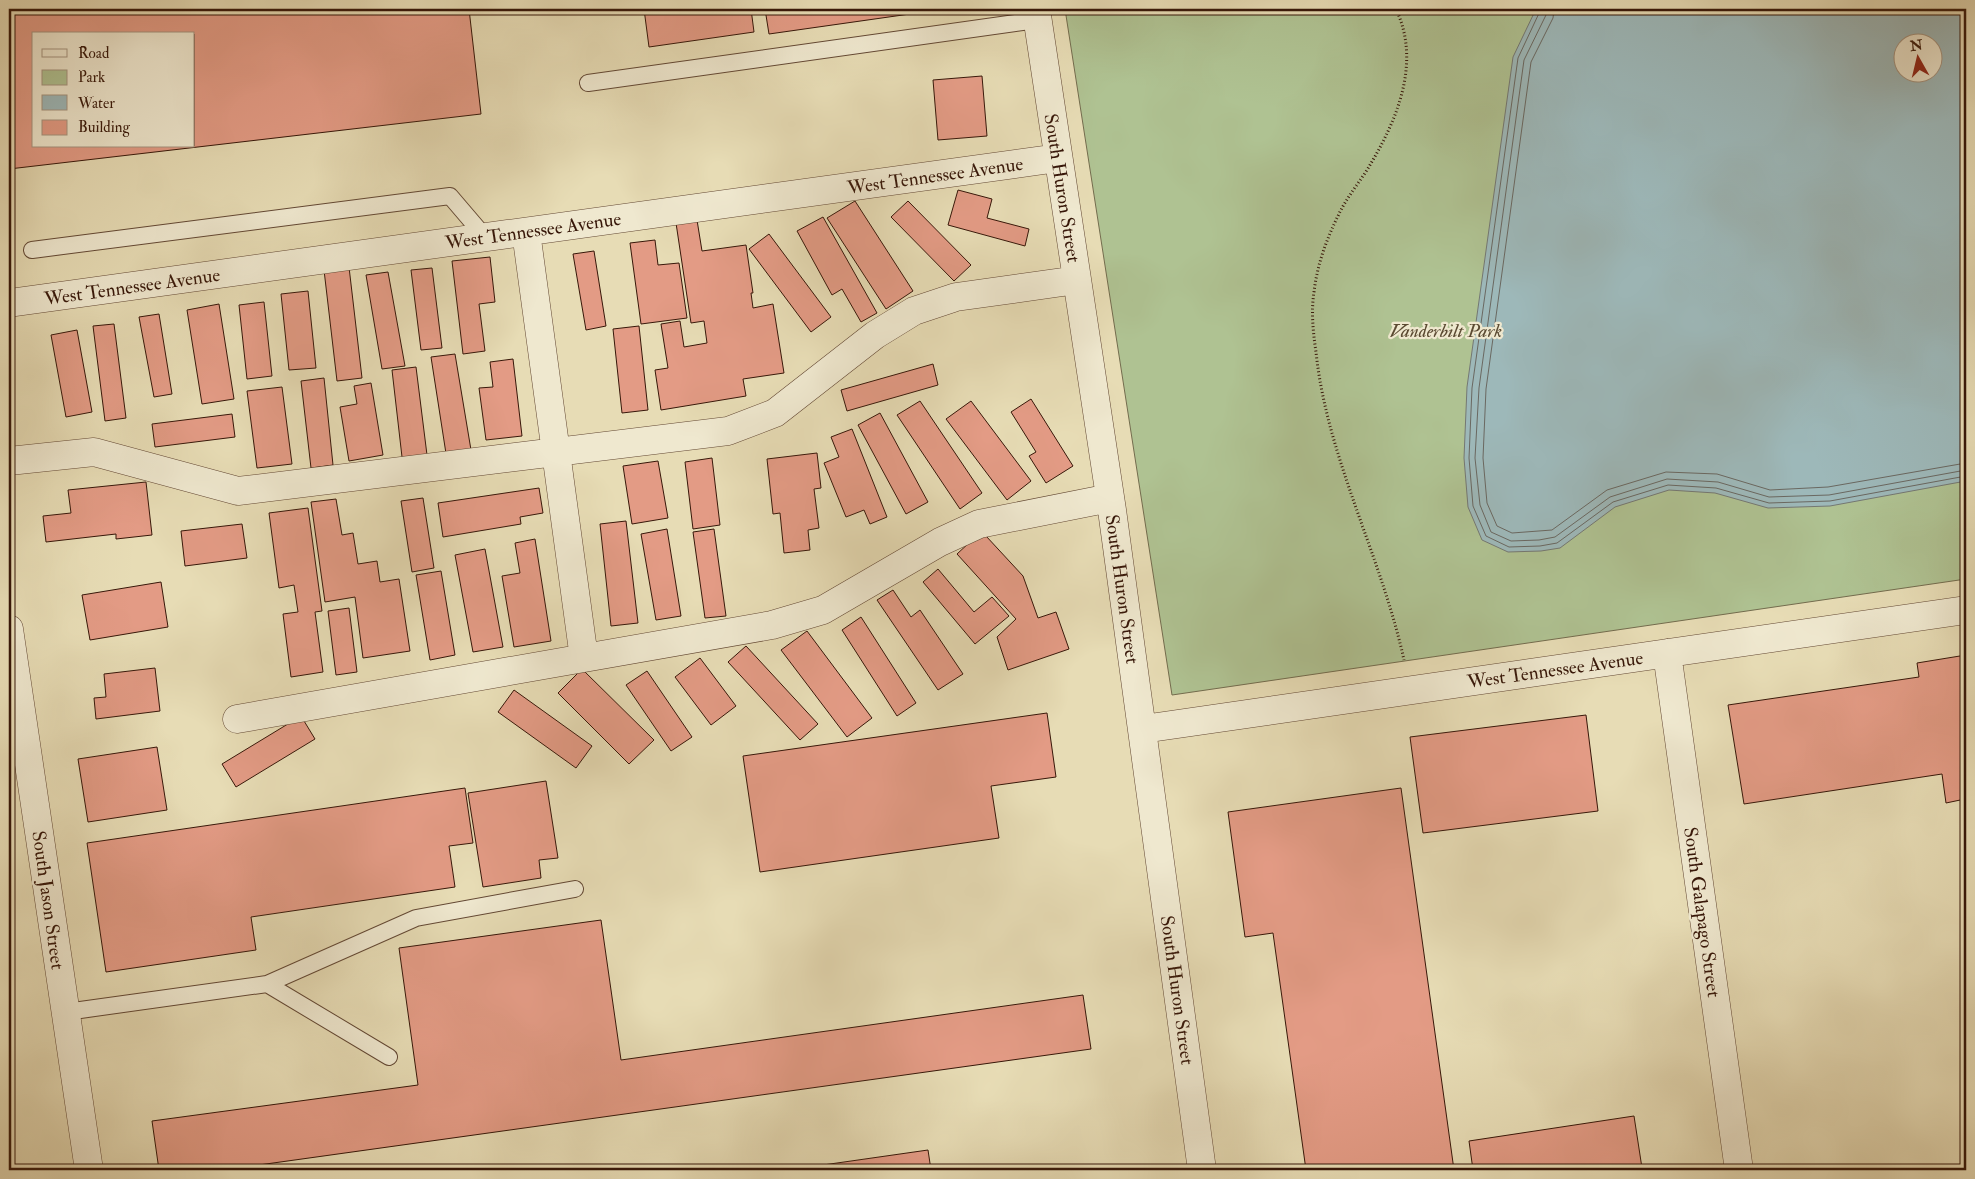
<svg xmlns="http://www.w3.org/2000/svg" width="1975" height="1179" font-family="'IM FELL Double Pica',serif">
	<rect width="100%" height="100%" fill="#e7dcb5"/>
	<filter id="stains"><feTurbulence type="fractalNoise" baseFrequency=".004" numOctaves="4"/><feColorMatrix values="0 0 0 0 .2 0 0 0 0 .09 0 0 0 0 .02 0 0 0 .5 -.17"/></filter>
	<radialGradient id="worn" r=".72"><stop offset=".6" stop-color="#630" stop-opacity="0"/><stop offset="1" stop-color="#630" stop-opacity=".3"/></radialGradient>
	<path fill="#afc292" stroke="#736c4e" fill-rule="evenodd" d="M1065,9H1966V579L1172,695ZM1902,42H1932V72H1902Z"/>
	<path fill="#9db8b9" stroke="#747873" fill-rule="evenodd" d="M1536,9H1966V481L1830,506L1768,508L1715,493L1669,490L1615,507L1560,548L1541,551L1508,552L1482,540L1468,507L1464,458L1467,387L1513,57ZM1902,42H1932V72H1902Z"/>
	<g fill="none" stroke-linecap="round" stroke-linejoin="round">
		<path stroke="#6a6861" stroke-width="1" d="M1541,9L1518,58L1472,388L1469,458L1473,506L1486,536L1509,547L1540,546L1557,543L1613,502L1668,485L1716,488L1769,503L1830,501L1966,476
			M1547,9L1546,15L1524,60L1479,388L1475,458L1480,505L1491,532L1511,541L1539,540L1555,537L1610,497L1667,479L1718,482L1769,497L1829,495L1966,470
			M1554,9L1553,18L1531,62L1486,389L1483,458L1487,503L1497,526L1512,533L1552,530L1607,490L1666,472L1717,474L1770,490L1828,487L1966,463"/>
	</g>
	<path fill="#e39b85" stroke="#371709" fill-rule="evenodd" d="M9,9H469L481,114L9,169ZM34,34H194V146H34Z
		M644,9H751L754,32L649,47Z
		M765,9H945L769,34Z
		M982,76L987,136L938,140L933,80Z
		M958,190L992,199L987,218L1029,229L1025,246L948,225Z
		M855,201L913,291L886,309L827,218Z
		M908,201L971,265L954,281L891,217Z
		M823,217L877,313L861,322L842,289L832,295L797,231Z
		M697,220L702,251L746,245L753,293H751L753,308L773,304L784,373L743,379L746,396L661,410L655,370L668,368L661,324L680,321L684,347L707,343L704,321L691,323L676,223Z
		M769,234L831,317L811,332L749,249Z
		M655,240L658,265L679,263L687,318L641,324L630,243Z
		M594,251L606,326L586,330L573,254Z
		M490,257L495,302L479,304L485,351L463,354L452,261Z
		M349,267L362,378L337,381L324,270Z
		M432,268L442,348L421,350L411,270Z
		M388,272L405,366L382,369L366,275Z
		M308,291L316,368L289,370L281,294Z
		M264,302L272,376L247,379L239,305Z
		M219,304L234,399L202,404L187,310Z
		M159,314L172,394L154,397L139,317Z
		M114,324L126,418L105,421L93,326Z
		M639,326L648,410L622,413L613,329Z
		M77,330L92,412L66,417L51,335Z
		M455,354L472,456L447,460L431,357Z
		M513,359L522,436L486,440L479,388L493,387L490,362Z
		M933,364L938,385L847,411L841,390Z
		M416,367L427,455L402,457L392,370Z
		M324,378L333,465L311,468L301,381Z
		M371,383L383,455L349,461L340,407L357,404L354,386Z
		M282,387L292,464L257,468L247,391Z
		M1031,399L1073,466L1046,483L1029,456L1036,452L1011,412Z
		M920,401L982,493L960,509L897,415Z
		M971,401L1031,481L1007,500L946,419Z
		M880,413L928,502L906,514L858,425Z
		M232,414L235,437L155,447L152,424Z
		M852,429L887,517L870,524L864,510L846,517L824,463L839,457L831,437Z
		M817,453L821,488L814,489L819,528L808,530L810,550L784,553L780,513L773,514L767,459Z
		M712,458L720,525L693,529L685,462Z
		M658,461L668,518L632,524L623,466Z
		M146,482L152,535L116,539V534L46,542L43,516L71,513L68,490Z
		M539,488L543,513L520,517L521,524L443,537L438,503Z
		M423,498L434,568L412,572L401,501Z
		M336,499L342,535L353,533L358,564L377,561L380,582L399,579L410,651L363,658L355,597L325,602L311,502Z
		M308,508L322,611L315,612L323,672L291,677L283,614L298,612L294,585L279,588L269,513Z
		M626,521L638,623L611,626L600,524Z
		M242,524L247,558L185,566L181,531Z
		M667,529L681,616L656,620L641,534Z
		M714,529L726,616L705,618L693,532Z
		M986,536L1023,576L1038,618L1056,612L1069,649L1008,670L997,637L1016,619L957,554L970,542Z
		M535,539L551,641L514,647L502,576L520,573L515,543Z
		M485,549L503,647L473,652L455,555Z
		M938,569L974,612L992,597L1009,616L975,644L923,582Z
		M441,571L455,655L430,660L416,575Z
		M161,582L168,627L90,640L82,595Z
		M893,590L911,617L920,610L963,674L938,690L877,600Z
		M349,608L357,672L336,675L328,611Z
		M861,617L916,703L897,716L842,630Z
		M807,631L872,718L847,737L781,650Z
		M746,646L818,724L800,740L728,662Z
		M1966,655V806L1965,799L1946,803L1942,774L1744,804L1728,705L1919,677L1917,663Z
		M700,658L736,706L711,725L675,677Z
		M155,668L160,711L96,719L94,698L106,697L104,674Z
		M582,669L654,740L629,764L558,693Z
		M647,671L692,737L671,751L626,685Z
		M514,690L592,746L576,768L498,712Z
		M1047,713L1056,777L991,786L999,838L760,872L743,756Z
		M1586,715L1598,811L1423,833L1410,737Z
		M301,716L315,739L236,787L222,764Z
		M157,747L167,810L88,822L78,759Z
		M546,781L558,858L539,860L541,878L483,887L468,793Z
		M465,788L473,843L449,846L455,887L251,917L256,950L106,972L87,843Z
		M1401,788L1454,1170H1306L1273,933L1245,937L1228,812Z
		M601,920L621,1060L1083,995L1091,1049L223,1170H159L152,1121L418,1085L399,948Z
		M1634,1116L1642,1168L1628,1170H1473L1469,1141Z
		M928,1150L931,1170H788Z"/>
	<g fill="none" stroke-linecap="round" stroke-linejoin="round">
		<g stroke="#634834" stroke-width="18">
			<path id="service" d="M588,83L1037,20
				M32,250L450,196L485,237
				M267,984L389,1057
				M66,1012L267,984L416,918L575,889"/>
		</g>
		<g stroke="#634834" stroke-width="29">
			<path id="minor" d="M1036,9L1112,510L1202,1170
				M526,232L584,658
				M9,303L1058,158
				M9,461L94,452L238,491L728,431L775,413L875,335L914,311L956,297L1077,280
				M1667,653L1739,1170
				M237,719L772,625L823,610L940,542L979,524L1110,498
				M1143,729L1966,610"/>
		</g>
		<g stroke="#634834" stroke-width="29">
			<path id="tertiary" d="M9,629L89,1170"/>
		</g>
		<path stroke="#371709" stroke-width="3" stroke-dasharray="1 2.5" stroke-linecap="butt" d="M1396,9C1421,62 1398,118 1370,165C1360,182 1346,198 1338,216C1326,240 1317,266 1314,292C1311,311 1313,332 1316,352C1327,458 1381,555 1404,660"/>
		<use href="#service" stroke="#efe8cf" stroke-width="16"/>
		<use href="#minor" stroke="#efe8cf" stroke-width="28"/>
		<use href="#tertiary" stroke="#efe8cf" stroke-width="28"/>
	</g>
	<g text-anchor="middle" stroke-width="4.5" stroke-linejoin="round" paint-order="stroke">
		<g font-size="19" fill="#371709" stroke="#efe8cf">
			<text transform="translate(935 175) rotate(-8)" y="7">West Tennessee Avenue</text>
			<text transform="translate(1063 188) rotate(81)" y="7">South Huron Street</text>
			<text transform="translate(533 230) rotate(-8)" y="7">West Tennessee Avenue</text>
			<text transform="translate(132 286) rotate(-8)" y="7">West Tennessee Avenue</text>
			<text transform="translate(1123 589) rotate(82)" y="7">South Huron Street</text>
			<text transform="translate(1555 669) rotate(-8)" y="7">West Tennessee Avenue</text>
			<text transform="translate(49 900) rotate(82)" y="7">South Jason Street</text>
			<text transform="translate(1703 912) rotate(82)" y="7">South Galapago Street</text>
			<text transform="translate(1178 990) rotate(82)" y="7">South Huron Street</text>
		</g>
		<g font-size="19" font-style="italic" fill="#5b4a32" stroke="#efe8cf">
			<text x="1446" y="337">Vanderbilt Park</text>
		</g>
	</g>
	<rect width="1975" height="1179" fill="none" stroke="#e7dcb5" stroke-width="30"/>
	<rect x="10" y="10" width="1955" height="1159" fill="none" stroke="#371709" stroke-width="2.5"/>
	<rect x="15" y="15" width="1945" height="1149" fill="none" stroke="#371709"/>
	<rect x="32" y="32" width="162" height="115" fill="#efe8cf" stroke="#a59480"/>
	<rect x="42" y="49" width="25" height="8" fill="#efe8cf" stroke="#a59480"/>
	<text x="78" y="58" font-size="15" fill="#371709">Road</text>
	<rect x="42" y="70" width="25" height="15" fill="#afc292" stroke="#a59480"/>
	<text x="78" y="82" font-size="15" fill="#371709">Park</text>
	<rect x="42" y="95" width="25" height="15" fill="#9db8b9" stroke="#a59480"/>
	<text x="78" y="108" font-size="15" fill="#371709">Water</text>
	<rect x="42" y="120" width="25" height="15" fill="#e39b85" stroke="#a59480"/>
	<text x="78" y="132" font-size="15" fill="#371709">Building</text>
	<g transform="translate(1918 58) rotate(352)"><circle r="24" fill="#efe8cf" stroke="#a59480"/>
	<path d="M0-4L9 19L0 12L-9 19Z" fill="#8f2418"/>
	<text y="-8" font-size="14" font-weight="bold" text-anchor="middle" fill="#371709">N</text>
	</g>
	<rect width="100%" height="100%" filter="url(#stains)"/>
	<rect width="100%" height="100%" fill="url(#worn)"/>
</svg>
